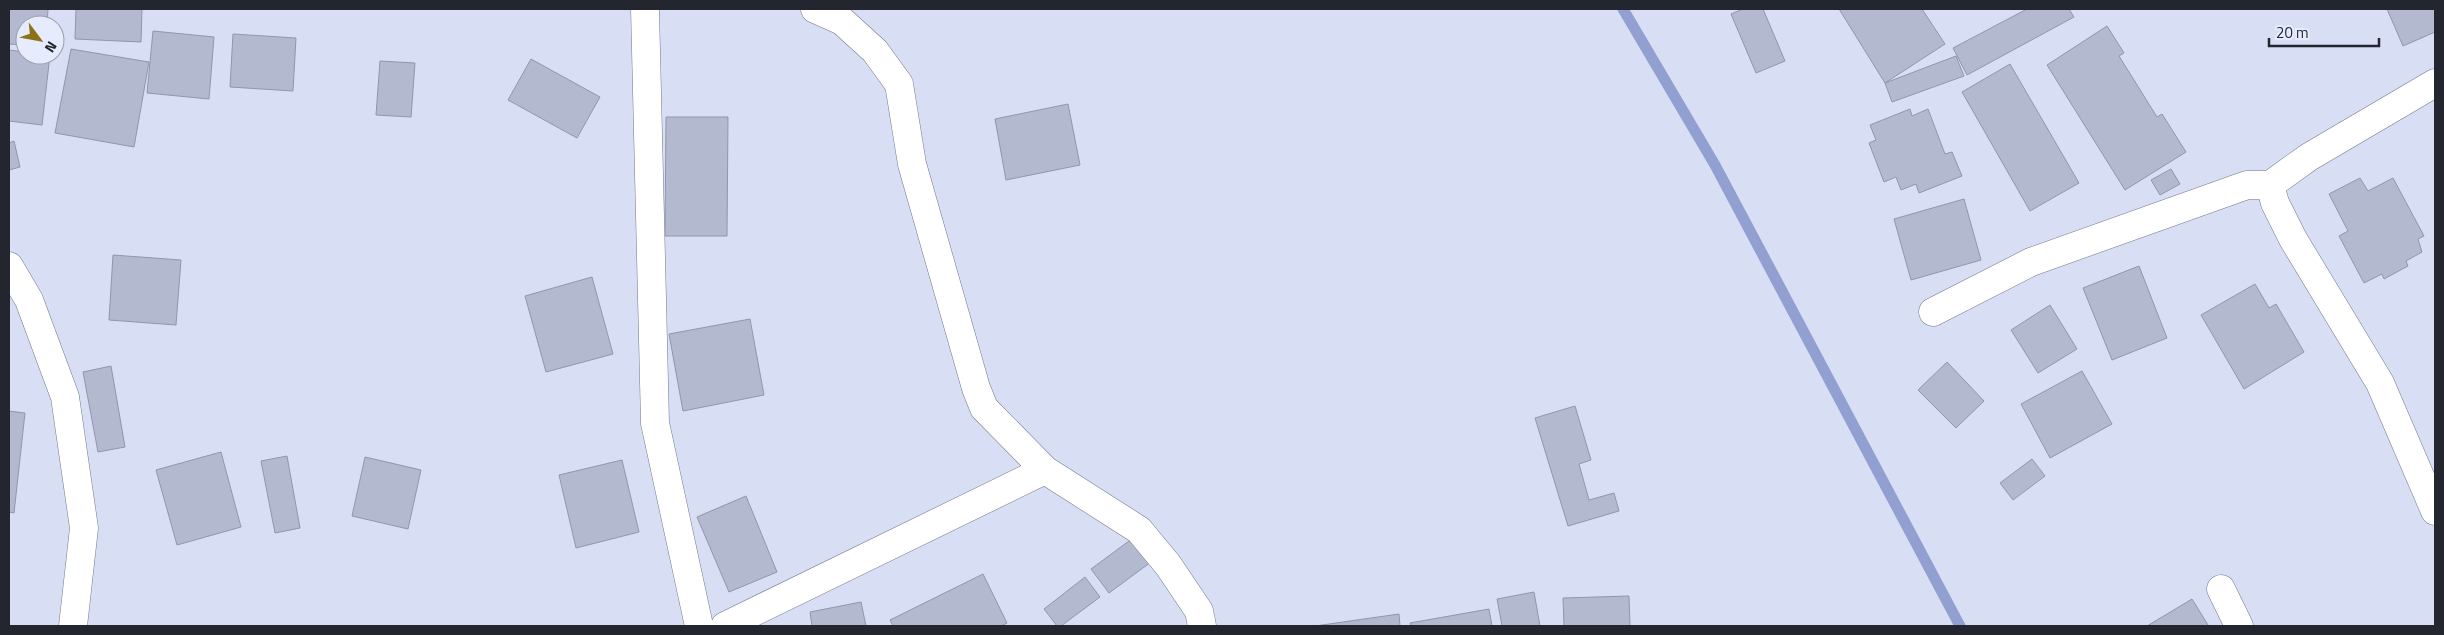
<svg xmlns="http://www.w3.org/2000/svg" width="2444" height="635" font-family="'Titillium Web',sans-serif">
	<rect width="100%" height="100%" fill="#d8dff5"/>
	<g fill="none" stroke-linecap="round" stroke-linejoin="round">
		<path stroke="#91a0d1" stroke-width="11" d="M1623,9L1715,165L1960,626"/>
	</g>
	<path fill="#b3bad0" stroke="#9097ac" d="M9,9H48L47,25H25V45L9,44Z
		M76,9H142L141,42L75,39Z
		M1743,9H1763L1785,61L1756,73L1731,14Z
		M1839,9H1922L1945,44L1885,83Z
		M2027,9H2069L2074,17L1967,75L1953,48Z
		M2387,9H2435V32L2403,46Z
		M2107,26L2124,53L2119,56L2157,117L2162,114L2186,152L2125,190L2047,65Z
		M153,31L214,37L209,99L147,93Z
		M233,34L296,38L293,91L230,87Z
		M71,49L149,62L134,147L55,133Z
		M9,50L25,52V55H50L42,125L9,121Z
		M1956,56L1964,76L1892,102L1885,83Z
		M531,59L600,97L577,138L508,100Z
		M380,61L415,63L411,117L376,115Z
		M2010,64L2079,183L2030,211L1962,92Z
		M1068,104L1080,165L1006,180L995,119Z
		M1910,109L1912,116L1928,109L1945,154L1952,152L1962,176L1919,193L1916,184L1901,190L1896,177L1884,182L1869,143L1876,140L1870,125Z
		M666,117H728L727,236H665Z
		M14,141L20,167L9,170V143Z
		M2171,169L2180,184L2160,195L2151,180Z
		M2360,178L2368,191L2393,178L2424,236L2418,239L2422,252L2406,261L2408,266L2384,279L2382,274L2364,283L2339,236L2348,231L2329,194Z
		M1964,199L1981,260L1911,280L1894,219Z
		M113,255L181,260L176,325L109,320Z
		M2139,266L2167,338L2112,360L2083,288Z
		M592,277L613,354L546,372L525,296Z
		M2255,284L2269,308L2276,304L2304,352L2244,389L2201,315Z
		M2050,305L2077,349L2038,373L2011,330Z
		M750,319L764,395L683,411L669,334Z
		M1947,362L1984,401L1956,428L1918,390Z
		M111,366L125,447L98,452L83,372Z
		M2082,371L2112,424L2050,458L2021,404Z
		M1575,406L1591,460L1579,464L1589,500L1614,493L1619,511L1568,526L1535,418Z
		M9,411L25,413L14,513L9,512Z
		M221,452L241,527L177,545L156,470Z
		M287,456L300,528L275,533L261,461Z
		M365,457L421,470L408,529L352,516Z
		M2032,459L2045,476L2013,500L2000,483Z
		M622,460L639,532L576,548L559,475Z
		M746,496L777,572L729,592L697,517Z
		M1133,538L1151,562L1109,593L1091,569Z
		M983,574L1007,623L1001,626H893L890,620Z
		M1085,577L1100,597L1061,626H1057L1044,609Z
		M1534,592L1540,626H1502L1497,599Z
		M1629,596L1630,626H1564L1563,598Z
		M2192,599L2208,625L2206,626H2147Z
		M861,602L866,626H812L810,612Z
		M1489,609L1492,626H1411L1410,623Z
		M1399,614L1400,626H1315Z"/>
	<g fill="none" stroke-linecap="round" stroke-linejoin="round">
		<g stroke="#72788c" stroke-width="29">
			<path id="minor" d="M645,9L655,423L699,626
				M815,9L842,21L875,51L899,84L912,164L976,388L984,408L1045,470L1139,530L1168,565L1199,611L1202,626
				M2270,185L2309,157L2435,83
				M9,266L29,300L65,397L84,528L73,626
				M1933,312L2031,262L2247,185H2270L2275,203L2293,239L2380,383L2435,511
				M2221,589L2239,626
				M725,626L1045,470"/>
		</g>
		<use href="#minor" stroke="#fff" stroke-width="28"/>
	</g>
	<rect width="2444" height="635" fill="none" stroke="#23262e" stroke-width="20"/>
	<g transform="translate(40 40) rotate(122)"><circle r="24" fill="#e6ecfe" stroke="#989dab"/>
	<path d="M0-4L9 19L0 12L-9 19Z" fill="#8c7216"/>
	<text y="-8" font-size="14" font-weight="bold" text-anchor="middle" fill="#23262e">N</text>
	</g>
	<path d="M2269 38v8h110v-8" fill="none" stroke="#23262e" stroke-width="2.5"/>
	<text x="2276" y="38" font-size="15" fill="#23262e" stroke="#e6ecfe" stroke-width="4" paint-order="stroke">20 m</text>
</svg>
